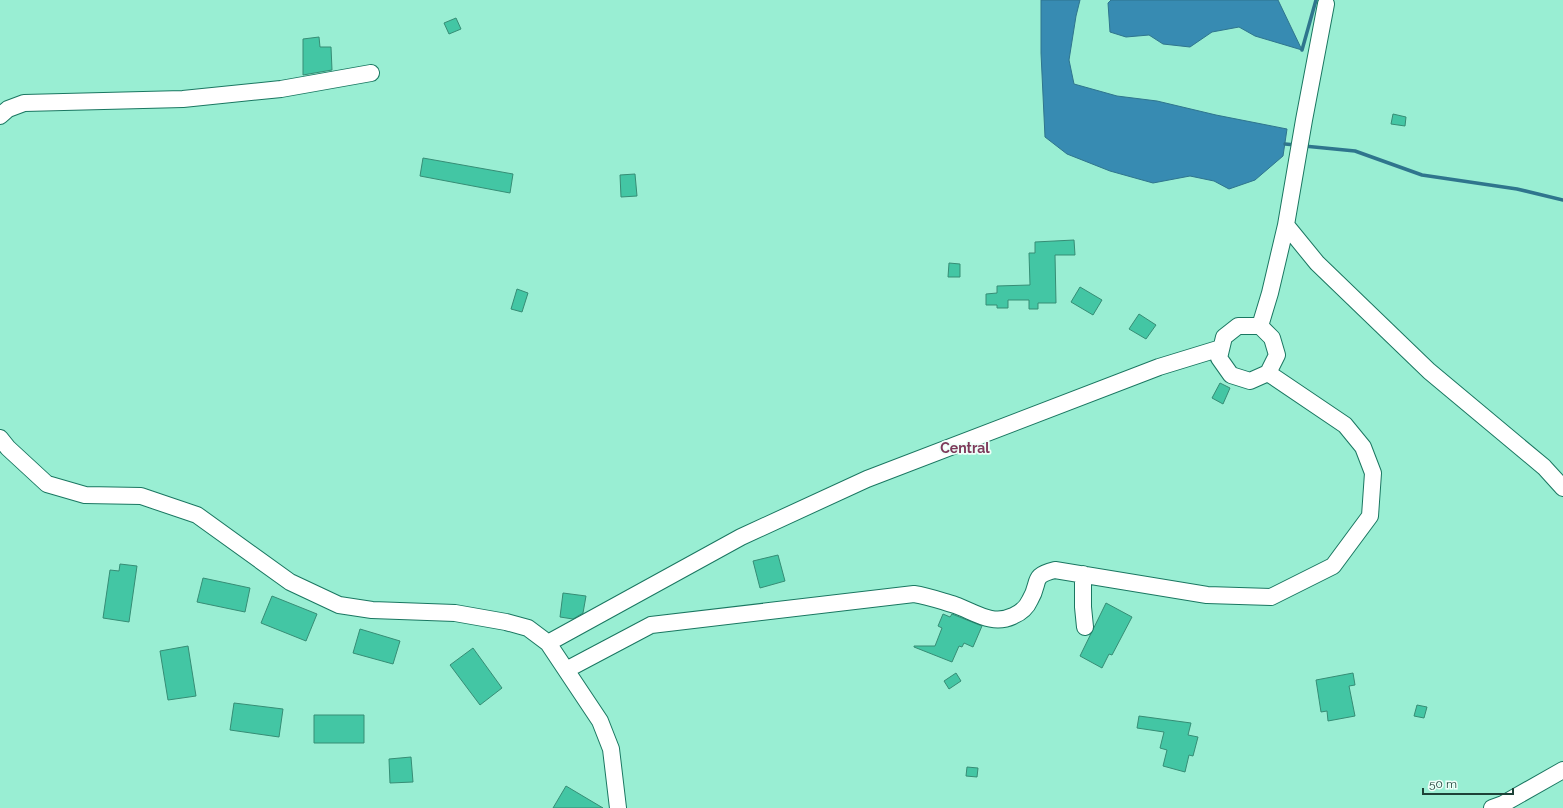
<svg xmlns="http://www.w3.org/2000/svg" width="1563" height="808" font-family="Raleway,sans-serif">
	<rect width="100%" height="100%" fill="#99eed3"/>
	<path fill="#378bb2" stroke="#2f758d" d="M1041,0H1080L1076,16L1069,60L1074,84L1117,96L1157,101L1216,115L1287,129L1283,156L1255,180L1229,189L1214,181L1190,176L1153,183L1110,171L1067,154L1045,137L1041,53Z
		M1111,0H1278L1302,50L1255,36L1239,27L1212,32L1190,47L1163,44L1149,35L1126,37L1110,32L1108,3Z"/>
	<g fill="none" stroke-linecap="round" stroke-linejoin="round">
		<path stroke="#2f758d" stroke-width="3.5" d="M1302,50L1316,0
			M1285,144L1296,145
			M1304,146L1355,151L1422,175L1517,189L1563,200"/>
	</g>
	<path fill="#43c6a4" stroke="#368d75" d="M456,18L461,29L449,34L444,23Z
		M319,37L320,47H331L332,70L303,75V39Z
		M1393,114L1406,117L1405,126L1391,124Z
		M423,158L513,174L510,193L420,176Z
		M635,174L637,196L621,197L620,175Z
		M1074,240L1075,255H1055L1056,303H1038V309H1029V300H1008V308H997V305H986V294L997,293V286L1030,285L1029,253H1035V242Z
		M949,263L960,264V277H948Z
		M1080,287L1102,300L1093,315L1071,302Z
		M517,289L528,293L522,312L511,309Z
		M1139,314L1156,325L1146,339L1129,329Z
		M1220,383L1230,388L1223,404L1212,398Z
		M778,555L785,581L760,588L753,561Z
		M120,564L137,566L129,622L103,618L110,570L119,571Z
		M203,578L250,588L245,612L197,602Z
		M563,593L586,596L583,613L573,619L560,617Z
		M272,596L317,614L306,641L261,623Z
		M1106,603L1132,617L1112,655L1109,654L1102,668L1080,656Z
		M943,614L950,617L952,614L982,626L973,647L964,643L962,647L959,646L952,662L914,647V646H935L942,628L938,626Z
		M360,629L400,641L393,664L353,653Z
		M188,646L196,696L168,700L160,651Z
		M473,648L502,688L480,705L450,665Z
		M956,673L961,681L949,689L944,681Z
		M1353,673L1355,685L1349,686L1355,716L1328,721L1327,711L1321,712L1316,680Z
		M234,703L283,709L279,737L230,730Z
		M1417,705L1427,707L1424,718L1414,716Z
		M314,715H364V743H314Z
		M1139,716L1191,723L1188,735L1198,737L1193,756L1189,755L1185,772L1163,766L1167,750L1160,748L1164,732L1137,728Z
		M411,757L413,782L390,783L389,759Z
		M967,767L978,768L977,777L966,776Z
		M566,786L603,808H553Z"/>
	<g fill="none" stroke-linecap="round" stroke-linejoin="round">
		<g stroke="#1a7761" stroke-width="18">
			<path id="minor" d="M1326,4L1304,120L1286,225L1317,263L1429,371L1544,467L1563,488
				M0,116L8,109L24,103L183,99L281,89L371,73
				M1238,326H1260L1272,338L1277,355L1268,373L1250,381L1231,375L1219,358L1224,337Z
				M1260,326L1270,293L1286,225
				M0,438L8,448L47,484L85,495L141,496L197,515L290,582L339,605L372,610L455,613L506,622L528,628L548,643L600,721L611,749L618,808
				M1083,574V607L1085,627
				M548,643L741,537L867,479L1159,367L1221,348
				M566,670L651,625L914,594C928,596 941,601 955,605C975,612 992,626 1013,616C1020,613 1027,607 1030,600C1041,582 1030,576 1055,570L1207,595L1271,597L1333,566L1370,516L1373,473L1363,447L1345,425L1268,373
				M1492,808L1503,804L1563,770"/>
		</g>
		<use href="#minor" stroke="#fff" stroke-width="16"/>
	</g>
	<g text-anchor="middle" stroke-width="3.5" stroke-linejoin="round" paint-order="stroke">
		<g font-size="14" font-weight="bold" fill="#7d3a5a" stroke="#effff9">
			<text x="965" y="453">Central</text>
		</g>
	</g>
	<path d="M1423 788v6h90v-6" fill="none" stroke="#1d4137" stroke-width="2"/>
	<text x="1429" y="788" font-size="12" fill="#1d4137" stroke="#effff9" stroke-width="3" paint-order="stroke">50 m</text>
</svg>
